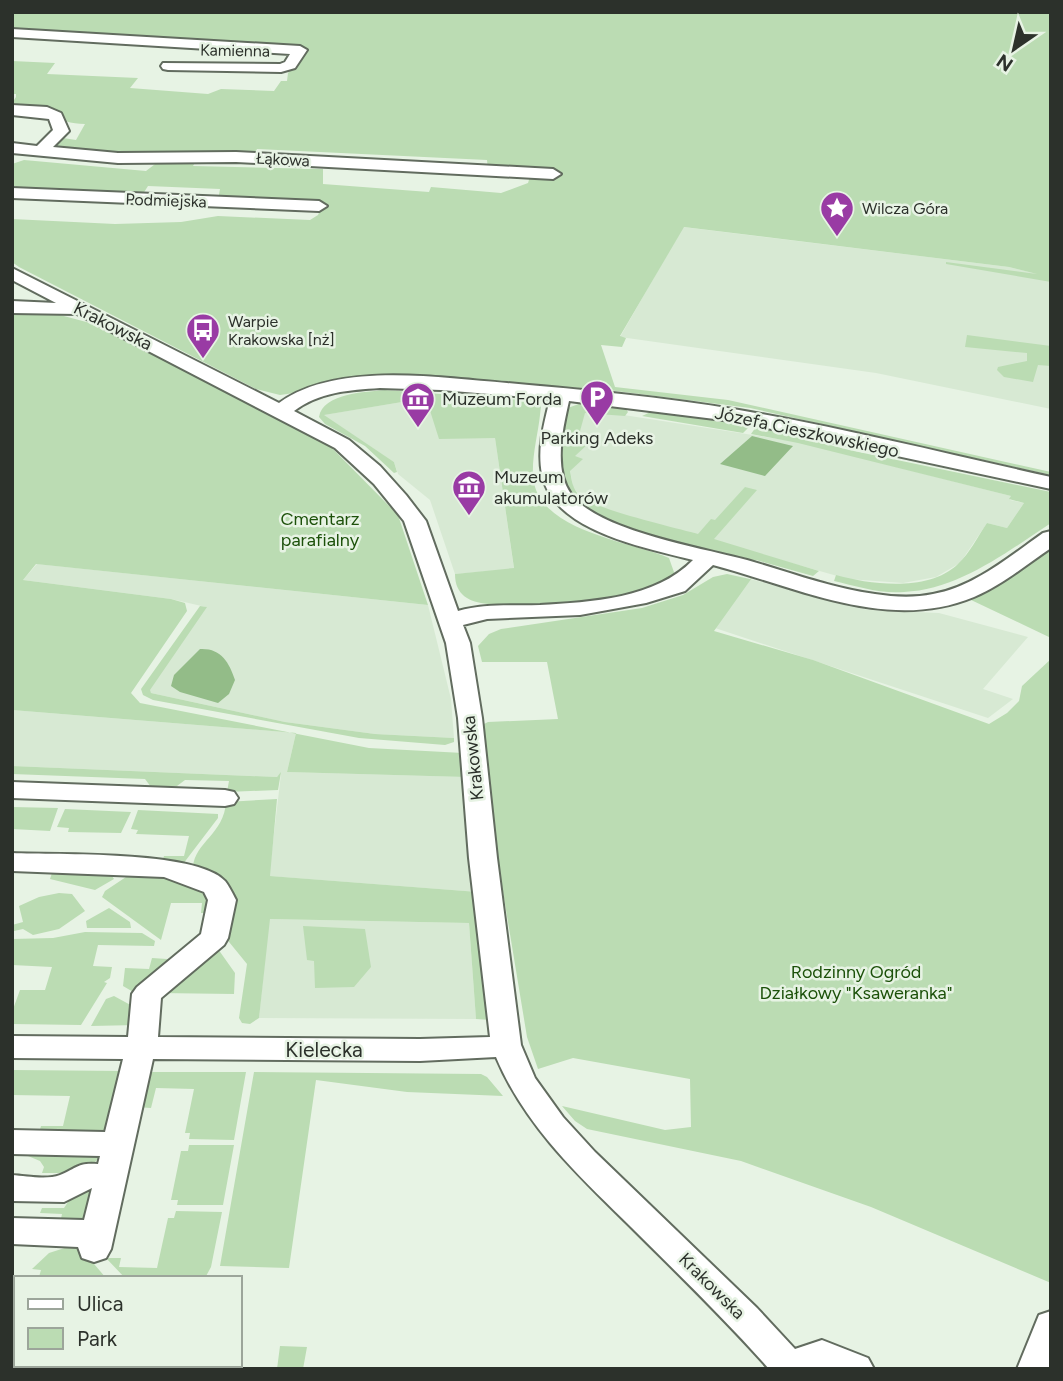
<svg xmlns="http://www.w3.org/2000/svg" width="1063" height="1381" font-family="Figtree,sans-serif">
	<rect width="100%" height="100%" fill="#e7f3e4"/>
	<path fill="#d7e9d3" d="M683,227L1009,267L1051,277V409L876,373L620,337Z
		M426,398L495,438L514,569L455,574L430,500L398,474L394,462L323,415Z
		M585,409L798,442L1011,496L1010,500L1024,503L1007,528L987,523L960,563L936,577L903,583L848,579L599,509L581,497L573,487L570,470Z
		M37,564L428,605L451,699L454,738L375,734L285,722L151,693L149,690L206,607L171,599L23,580Z
		M750,579L848,606L869,610L939,613L1028,637L983,689L1013,699L988,718L715,628Z
		M12,710L296,733L287,772L465,777L478,892L269,876L281,774L277,777L12,766Z
		M269,919L469,923L476,1019L259,1018Z"/>
	<path fill="#bbdcb3" d="M12,12H1051V282L946,264V262L1037,274L1009,267L684,227L620,336L626,338L622,347L601,345L615,387L728,400L1051,472V475L750,408L616,391L529,384L525,388L391,377L298,396L294,393L280,395L256,389L19,267L12,262V219L115,224L181,222L218,216L310,220L318,215L322,206L218,200L220,189L148,186L141,197L17,191L16,186H12V164L24,160L146,171L163,158L198,157L193,166L323,169V184L429,192L431,187L501,193L528,183L531,173L488,170L487,160L257,149L254,155L137,157L49,150L63,138L76,140L85,124C58,124 38,107 12,103L16,97V94H12V61L55,63L47,74L138,78L130,88L208,94L221,89L274,91L281,81H287L288,73L306,49L12,32Z
		M12,311L60,315L109,328L331,447L398,515L428,605L36,564L23,580L171,599L185,603L187,611L131,693L140,703L369,748L463,753L465,777L287,772L296,733L12,710Z
		M967,335L1051,346V366L1038,365L1033,382L1004,377L997,370L998,367L1027,361V353L965,347Z
		M385,390L536,401L541,406L540,415C538,434 532,455 533,475C535,531 630,541 669,558L675,575L678,576C625,607 548,604 488,609V604C469,602 455,595 455,574L514,568L495,438L439,439L426,398L324,415L394,462L397,472L394,473L365,446L325,424L319,417C323,393 366,392 385,390Z
		M587,401L625,408L628,412L625,416L585,413L577,442L589,443L575,456L583,459L570,471C572,481 572,488 580,496C591,508 676,528 698,534L711,519L715,520L745,487L757,490L714,539L819,571L813,576L756,560L752,565C707,552 589,529 565,488C553,466 562,432 565,409Z
		M657,409L753,423L743,433L642,416Z
		M758,424L801,433L799,437L849,450L1051,492V523C1007,552 958,590 904,592C880,594 856,586 834,581L836,575C871,585 929,592 958,564C970,553 978,536 987,523L1007,528L1024,503L1009,499L1011,496L798,443L751,434Z
		M1051,547V638L969,599Z
		M727,574L750,579L754,575L714,631L813,660L989,724L1007,713L1019,701L1022,686L1051,659V1283L871,1207L741,1161L587,1129L575,1121L562,1106L665,1130L691,1127L690,1079L573,1058L538,1069L527,1037L487,795L480,726L488,722L558,719L547,662H482L478,646L489,634L501,629L642,608L683,595L713,577Z
		M200,606L207,607L150,690L151,693L285,722L375,734L454,738V742L445,745L359,738L153,700L143,695L141,689Z
		M12,766L277,777L281,772L278,790L227,792L229,781L185,780L177,786L151,787L145,779L12,774Z
		M277,799L270,876L478,892L491,1020L476,1019L469,923L270,919L259,1018L250,1024L242,1023L239,1018L247,964L225,937L229,886L193,867C195,842 224,834 226,802Z
		M12,807L58,808L50,831L12,829Z
		M65,809L131,812L121,833L68,832L69,828L57,827Z
		M138,810L218,814V818L183,864L162,862L164,856H184L189,836L136,834L138,830L131,829Z
		M53,870L110,873L114,879L95,890L50,879Z
		M129,875H171L211,895L209,913H201L202,903H171L161,940L102,897L105,891Z
		M59,893L72,894L85,911L59,929L33,935L23,929L14,931L12,925L23,922L19,906L39,897Z
		M109,908L130,922L131,928H87L86,921Z
		M303,926L365,929L371,967L354,987L315,988L314,961L307,960Z
		M85,932L142,933L155,941L154,946L98,945L93,966L112,967L110,978L104,982L107,983L81,1025L12,1024V1012L20,990H45L52,967L12,965V939L53,938Z
		M218,949L235,973L234,994L158,993Z
		M152,958L167,959L174,965L135,993L123,986L125,968L149,969Z
		M114,996L136,1008L137,1025L91,1026L106,999Z
		M12,1070L125,1071L107,1132L98,1135L39,1133L41,1126H63L70,1096L12,1095Z
		M145,1072H246L234,1140L189,1139L190,1133H185L194,1089L156,1088L151,1108L136,1107Z
		M254,1072L481,1074L487,1077L503,1096L407,1092L316,1080L289,1268L220,1266Z
		M189,1145H234L223,1205H177L178,1200H171L181,1151H188Z
		M31,1149L102,1150C94,1176 63,1173 42,1173L44,1167L40,1161L28,1156Z
		M82,1181L96,1188L91,1222L59,1228L62,1214L40,1213L42,1208H64Z
		M176,1211L222,1212L211,1267L205,1278H125L106,1258H121L119,1267L157,1268L168,1218H174Z
		M77,1244L106,1278L39,1277L41,1270L32,1269L49,1253Z
		M280,1346L307,1347L303,1369H277Z"/>
	<path fill="#93bc88" d="M752,436L793,446L765,476L720,464Z
		M200,649C221,648 229,662 235,680L229,694L218,703L180,692L171,686L174,675Z"/>
	<g fill="none" stroke-linecap="round" stroke-linejoin="round">
		<g stroke="#626c5f" stroke-width="4">
			<path id="minor" d="M12,29L300,46L307,50L295,68L281,72L168,70L163,69L161,66L163,63L280,64L285,62L290,54L12,37Z
				M12,105L47,107L61,113L69,131L53,147L118,153L236,152L553,169L561,174L553,179L236,162L118,163L12,153V143L37,146L53,130L49,119L12,115Z
				M12,188L319,201L327,206L319,211L12,198Z
				M12,268L279,403C337,361 439,378 507,383C585,390 662,397 739,410C844,428 947,454 1051,477V489L739,422L569,401C563,428 553,469 571,494C598,531 703,548 747,560C789,572 831,588 875,594C894,597 914,598 933,594C974,587 1010,556 1043,533L1051,531V548C1026,565 1002,585 974,597C888,633 797,587 713,565L685,591L646,603L580,615L487,619L463,625L470,643L482,718L497,858L521,1045L535,1078L563,1117L595,1152L757,1308L795,1349L822,1340L868,1358L874,1369H769C725,1319 678,1274 631,1227C579,1176 525,1126 496,1057L420,1061L153,1059L111,1249L106,1258L94,1262L82,1258L78,1247L12,1244V1218L84,1220L92,1188L64,1202L12,1201V1175C26,1176 47,1180 60,1175C76,1169 77,1162 98,1164L100,1156L12,1154V1130L105,1132L123,1059L12,1058V1036L128,1037L132,994L137,987L201,934L208,900L204,892L164,877L12,871V853C56,855 196,850 225,881C229,886 233,894 236,900L228,938L224,945L161,998L158,1037L420,1039L490,1037L469,858L458,718L446,643L404,521L374,484L335,448L77,314L12,313V301L56,303L12,280ZM380,388L441,390L550,399C544,423 537,449 542,474C552,531 646,548 693,560C655,599 591,602 540,605C512,606 485,603 458,611L426,521L406,495L380,466L349,440L294,411C319,392 349,390 380,388Z
				M12,782L225,790L234,792L238,798L234,804L225,806L12,798Z
				M1051,1311V1369H1017L1039,1315Z
				M58,1365H115L117,1369H56Z"/>
		</g>
		<use href="#minor" fill="#fff" fill-rule="evenodd"/>
	</g>
	<defs>
		<g id="sight-pin" transform="scale(1.75)"><path d="M0 17L-7.5 6A9.5 9.5 0 1 1 7.5 6Z" fill="#993ba4" stroke="#e7f3e4"/><path d="M0-6L1.8-2.2L6-1.7L2.9 1.2L3.7 5.4L0 3.3L-3.7 5.4L-2.9 1.2L-6-1.7L-1.8-2.2Z" fill="#fff"/></g>
		<g id="bus-pin" transform="scale(1.75)"><path d="M0 17L-7.5 6A9.5 9.5 0 1 1 7.5 6Z" fill="#993ba4" stroke="#e7f3e4"/><path d="M-5-6H5V4H4V6H2V4H-2V6H-4V4H-5ZM-3.5-4V0h7V-4ZM-3.5 1.2v1.5H-2V1.2ZM2 1.2v1.5H3.5V1.2Z" fill="#fff"/></g>
		<g id="parking-pin" transform="scale(1.75)"><path d="M0 17L-7.5 6A9.5 9.5 0 1 1 7.5 6Z" fill="#993ba4" stroke="#e7f3e4"/><path d="M-3.5-5.5H1a3.5 3.5 0 0 1 0 7H-1V5.5H-3.5ZM-1-3.4V-.6H.8a1.4 1.4 0 0 0 0-2.8Z" fill="#fff"/></g>
		<g id="museum-pin" transform="scale(1.75)"><path d="M0 17L-7.5 6A9.5 9.5 0 1 1 7.5 6Z" fill="#993ba4" stroke="#e7f3e4"/><path d="M0-6L6-3V-2H-6V-3ZM-5-1h2V3h-2ZM-1-1h2V3h-2ZM3-1h2V3H3ZM-6 4H6V6H-6Z" fill="#fff"/></g>
	</defs>
	<g fill-rule="evenodd">
		<use href="#sight-pin" x="837" y="208"/>
		<use href="#bus-pin" x="203" y="330"/>
		<use href="#parking-pin" x="597" y="397"/>
		<use href="#museum-pin" x="418" y="399"/>
		<use href="#museum-pin" x="469" y="487"/>
	</g>
	<g text-anchor="middle" stroke-width="5" stroke-linejoin="round" paint-order="stroke">
		<g font-size="16" fill="#2c312b" stroke="#e7f3e4">
			<text transform="translate(235 50) rotate(1)" y="6">Kamienna</text>
			<text transform="translate(283 159) rotate(3)" y="6">Łąkowa</text>
			<text transform="translate(166 200) rotate(2)" y="6">Podmiejska</text>
		</g>
		<g font-size="16" fill="#2c312b" stroke="#e7f3e4" text-anchor="start">
			<text x="862" y="214">Wilcza Góra</text>
			<text x="228" y="327">Warpie<tspan x="228" dy="18">Krakowska [nż]</tspan></text>
		</g>
		<g font-size="18" fill="#2c312b" stroke="#e7f3e4">
			<text transform="translate(113 326) rotate(27)" y="6">Krakowska</text>
			<text transform="translate(807 432) rotate(12)" y="6">Józefa Cieszkowskiego</text>
			<text transform="translate(473 758) rotate(-96)" y="6">Krakowska</text>
			<text transform="translate(712 1286) rotate(45)" y="6">Krakowska</text>
		</g>
		<g font-size="18" fill="#2c312b" stroke="#e7f3e4" text-anchor="start">
			<text x="442" y="405">Muzeum Forda</text>
			<text x="597" y="444" text-anchor="middle">Parking Adeks</text>
			<text x="494" y="483">Muzeum<tspan x="494" dy="21">akumulatorów</tspan></text>
		</g>
		<g font-size="18" fill="#1c510a" stroke="#e7f3e4">
			<text x="320" y="525">Cmentarz<tspan x="320" dy="21">parafialny</tspan></text>
			<text x="856" y="978">Rodzinny Ogród<tspan x="856" dy="21">Działkowy "Ksaweranka"</tspan></text>
		</g>
		<g font-size="21" fill="#2c312b" stroke="#e7f3e4">
			<text x="324" y="1057">Kielecka</text>
		</g>
	</g>
	<rect width="1063" height="1381" fill="none" stroke="#2c312b" stroke-width="28"/>
	<rect x="14" y="1276" width="228" height="91" fill="#e7f3e4" stroke="#9ca59a" stroke-width="2"/>
	<rect x="28" y="1299" width="35" height="10" fill="#ffffff" stroke="#9ca59a" stroke-width="2"/>
	<text x="77" y="1311" font-size="21" fill="#2c312b">Ulica</text>
	<rect x="28" y="1328" width="35" height="21" fill="#bbdcb3" stroke="#9ca59a" stroke-width="2"/>
	<text x="77" y="1346" font-size="21" fill="#2c312b">Park</text>
	<g transform="translate(1014 49) rotate(214)" stroke="#e7f3e4" stroke-width="5" paint-order="stroke">
	<path d="M0-5L12 26L0 18L-12 26Z" fill="#2c312b"/>
	<text y="-10" font-size="19" font-weight="bold" text-anchor="middle" fill="#2c312b">N</text>
	</g>
</svg>
